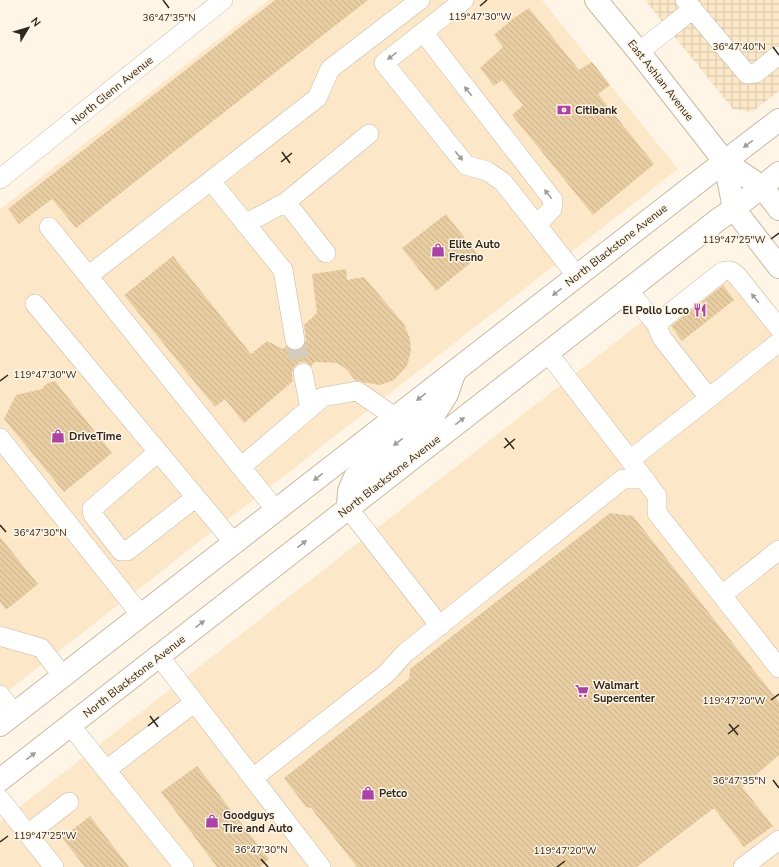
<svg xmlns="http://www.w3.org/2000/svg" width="779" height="867" font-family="'Nunito Sans',sans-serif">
	<defs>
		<pattern id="industrial-grid" width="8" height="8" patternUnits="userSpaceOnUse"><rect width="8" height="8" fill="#fce8c8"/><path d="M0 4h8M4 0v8" fill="none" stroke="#d8c7ab"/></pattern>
		<pattern id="building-back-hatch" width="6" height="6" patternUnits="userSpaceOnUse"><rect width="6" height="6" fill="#e9cda2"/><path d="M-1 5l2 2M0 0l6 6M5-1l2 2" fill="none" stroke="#c8b08b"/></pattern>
	</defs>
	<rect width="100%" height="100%" fill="#fff5e6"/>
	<path fill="#fce8c8" d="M269,0H542L678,169L0,697V209Z
		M725,261H732L740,264L746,269L779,312V867H0V822L717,263Z"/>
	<path fill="url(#industrial-grid)" d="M645,0H779V91L752,112L733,109Z"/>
	<path fill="url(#building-back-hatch)" d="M275,0H368L76,228L52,199L19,224L8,209Z
		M529,8L579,70L592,62L610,85L598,94L654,164L593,215L512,115L523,105L502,80L494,86L480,68L503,47L494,35L511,20Z
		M446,214L479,256L436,291L402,248Z
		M173,256L251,354L267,341L283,349L286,346L291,350L296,351L302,348L305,343L306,339L304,325L317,313L312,274L346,269L347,280L364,277L404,324L410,339L411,351L407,366L394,380L380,385L368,383H365L363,382L355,380L346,369L337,363L315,362L311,366L306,362H300L296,365L293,369L292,375L293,381L244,423L225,399L215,407L124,295Z
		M723,285L734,300L682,341L671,326Z
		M55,381L112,453L64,492L4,419L16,395L42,389L46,384Z
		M610,513L633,516L779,702V755L742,787L773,826L744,847L714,808L637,867H357L311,808L306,807L284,778L409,679L410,669Z
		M0,537L38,584L6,610L0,602Z
		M197,766L269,859L260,867H217L161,792Z
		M90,816L129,867H85L62,838Z"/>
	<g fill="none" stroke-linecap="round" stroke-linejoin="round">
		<path stroke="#d5ccbe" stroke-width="19" stroke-dasharray="19 10" stroke-linecap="butt" d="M295,340L303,373"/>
		<g stroke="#c9b9a2" stroke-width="20">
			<path id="minor" d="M464,0L384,63L466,165L487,171L503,182L577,276
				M685,0L747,74L756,73L776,57L779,56
				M423,32L553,200L552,209L537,225
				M639,52L693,9
				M0,179L223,0
				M211,181L283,270L295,340
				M286,202L326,253
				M245,224L286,202L369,134
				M49,227L241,467
				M88,276L317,98L330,69L420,0
				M628,290L656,324L662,338L709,398
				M35,304L234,543
				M656,324L722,272C730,269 732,271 738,277L779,328
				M548,353L630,460L657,496V513L779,668
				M303,373L310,408
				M0,438L141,615
				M158,452L92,509L93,515L121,551H127L195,498
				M630,460L709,398L779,342
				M348,508L440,626
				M276,510L241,467L323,397L357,391L395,417
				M722,595L779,550
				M0,636L41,648L63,676
				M159,656L321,867
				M0,695L15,714
				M70,725L184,867
				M106,770L195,702
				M253,778L386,674L405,653L483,591L623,479H645
				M0,799L54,867
				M28,834L69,802
				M743,867L779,840"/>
		</g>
		<g stroke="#c9b9a2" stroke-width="24">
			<path id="major" d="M596,0L639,52L725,162L762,187L779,209
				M725,162L734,209L779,267
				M348,508L349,491L355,477L371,463L433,416L447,394L455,371
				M0,725L694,185L779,120
				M0,780L719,219L734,209L779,173"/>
		</g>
		<use href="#minor" stroke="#fff" stroke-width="19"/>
		<use href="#major" stroke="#fff" stroke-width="22"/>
	</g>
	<defs><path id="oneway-solid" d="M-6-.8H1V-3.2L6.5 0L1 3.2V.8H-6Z"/></defs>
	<g fill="#a19e9a">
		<use href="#oneway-solid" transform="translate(392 56) rotate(142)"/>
		<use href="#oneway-solid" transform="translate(468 91) rotate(-128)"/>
		<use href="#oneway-solid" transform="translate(748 144) rotate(143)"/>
		<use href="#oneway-solid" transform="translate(459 156) rotate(51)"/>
		<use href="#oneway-solid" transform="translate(548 194) rotate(-128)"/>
		<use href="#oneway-solid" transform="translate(557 292) rotate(142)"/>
		<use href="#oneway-solid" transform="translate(755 298) rotate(-129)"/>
		<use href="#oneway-solid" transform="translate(421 397) rotate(142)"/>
		<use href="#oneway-solid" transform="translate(460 421) rotate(-38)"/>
		<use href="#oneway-solid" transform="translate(398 442) rotate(143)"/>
		<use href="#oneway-solid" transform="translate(318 477) rotate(142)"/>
		<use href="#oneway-solid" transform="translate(302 544) rotate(-38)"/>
		<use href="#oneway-solid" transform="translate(200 624) rotate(-38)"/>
		<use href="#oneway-solid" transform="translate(31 756) rotate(-38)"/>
	</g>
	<path fill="none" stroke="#2e271e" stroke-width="1.5" d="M163,0L169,8M480,6L487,0M773,47L779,55M282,152L290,163M281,162L292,153M771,239L779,233M0,381L8,375M505,438L514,449M504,448L515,439M0,525L6,532M771,700L779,694M150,716L158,727M729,724L738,735M148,726L159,717M728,734L739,725M773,780L779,788M0,842L8,836M261,859L268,867M557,867L565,861"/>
	<defs>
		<g id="bank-bare" transform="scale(1.08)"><path d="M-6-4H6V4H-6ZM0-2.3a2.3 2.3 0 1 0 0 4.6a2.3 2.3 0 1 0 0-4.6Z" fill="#ab43a6" stroke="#fff5e6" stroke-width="2.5" paint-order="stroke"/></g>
		<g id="shop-bare" transform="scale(1.08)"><path d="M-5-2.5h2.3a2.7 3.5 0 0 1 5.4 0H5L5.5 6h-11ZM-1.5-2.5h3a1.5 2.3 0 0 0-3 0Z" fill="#ab43a6" stroke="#fff5e6" stroke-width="2.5" paint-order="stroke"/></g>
		<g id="restaurant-bare" transform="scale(1.08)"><path d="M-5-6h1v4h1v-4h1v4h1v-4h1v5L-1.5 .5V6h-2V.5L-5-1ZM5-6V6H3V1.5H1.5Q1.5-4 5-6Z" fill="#ab43a6" stroke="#fff5e6" stroke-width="2.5" paint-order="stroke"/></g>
		<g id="supermarket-bare" transform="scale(1.08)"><path d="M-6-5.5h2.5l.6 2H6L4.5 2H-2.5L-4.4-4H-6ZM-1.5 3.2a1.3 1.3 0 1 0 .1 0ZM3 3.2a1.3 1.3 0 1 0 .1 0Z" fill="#ab43a6" stroke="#fff5e6" stroke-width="2.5" paint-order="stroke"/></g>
	</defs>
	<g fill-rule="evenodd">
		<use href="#bank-bare" x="564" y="110"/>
		<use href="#shop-bare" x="438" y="250"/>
		<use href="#restaurant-bare" x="700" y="310"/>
		<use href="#shop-bare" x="58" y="436"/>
		<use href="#supermarket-bare" x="582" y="691"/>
		<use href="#shop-bare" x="368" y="793"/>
		<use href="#shop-bare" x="212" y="821"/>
	</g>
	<g text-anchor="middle" stroke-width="3" stroke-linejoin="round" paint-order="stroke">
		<g font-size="11" fill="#2e271e" stroke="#fff5e6">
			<text transform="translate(661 80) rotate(52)" y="4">East Ashlan Avenue</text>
			<text transform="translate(112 90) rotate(-39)" y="4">North Glenn Avenue</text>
			<text transform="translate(616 245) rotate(-38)" y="4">North Blackstone Avenue</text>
			<text transform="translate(389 476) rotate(-38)" y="4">North Blackstone Avenue</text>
			<text transform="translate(134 676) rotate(-38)" y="4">North Blackstone Avenue</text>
		</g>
		<g font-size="11" font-weight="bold" fill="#2e271e" stroke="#fff5e6" text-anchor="start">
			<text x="575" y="114">Citibank</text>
			<text x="449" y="248">Elite Auto<tspan x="449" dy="13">Fresno</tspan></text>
			<text x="689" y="314" text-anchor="end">El Pollo Loco</text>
			<text x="69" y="440">DriveTime</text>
			<text x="593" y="689">Walmart<tspan x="593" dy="13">Supercenter</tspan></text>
			<text x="379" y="797">Petco</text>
			<text x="223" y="819">Goodguys<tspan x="223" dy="13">Tire and Auto</tspan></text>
		</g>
	</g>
	<g font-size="10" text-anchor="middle" fill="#2e271e" stroke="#fff5e6" stroke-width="3" stroke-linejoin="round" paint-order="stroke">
		<text x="480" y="20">119°47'30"W</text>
		<text x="169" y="21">36°47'35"N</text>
		<text x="739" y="50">36°47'40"N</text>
		<text x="734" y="243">119°47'25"W</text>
		<text x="45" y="378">119°47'30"W</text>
		<text x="40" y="536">36°47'30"N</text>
		<text x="734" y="704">119°47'20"W</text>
		<text x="739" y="784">36°47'35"N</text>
		<text x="45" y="839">119°47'25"W</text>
		<text x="261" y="853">36°47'30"N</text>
		<text x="565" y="854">119°47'20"W</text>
	</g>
	<g transform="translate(28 28) rotate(52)" stroke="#fff5e6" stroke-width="3" paint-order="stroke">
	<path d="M0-3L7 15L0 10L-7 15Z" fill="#2e271e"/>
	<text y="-6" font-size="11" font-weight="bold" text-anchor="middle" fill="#2e271e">N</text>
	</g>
</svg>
